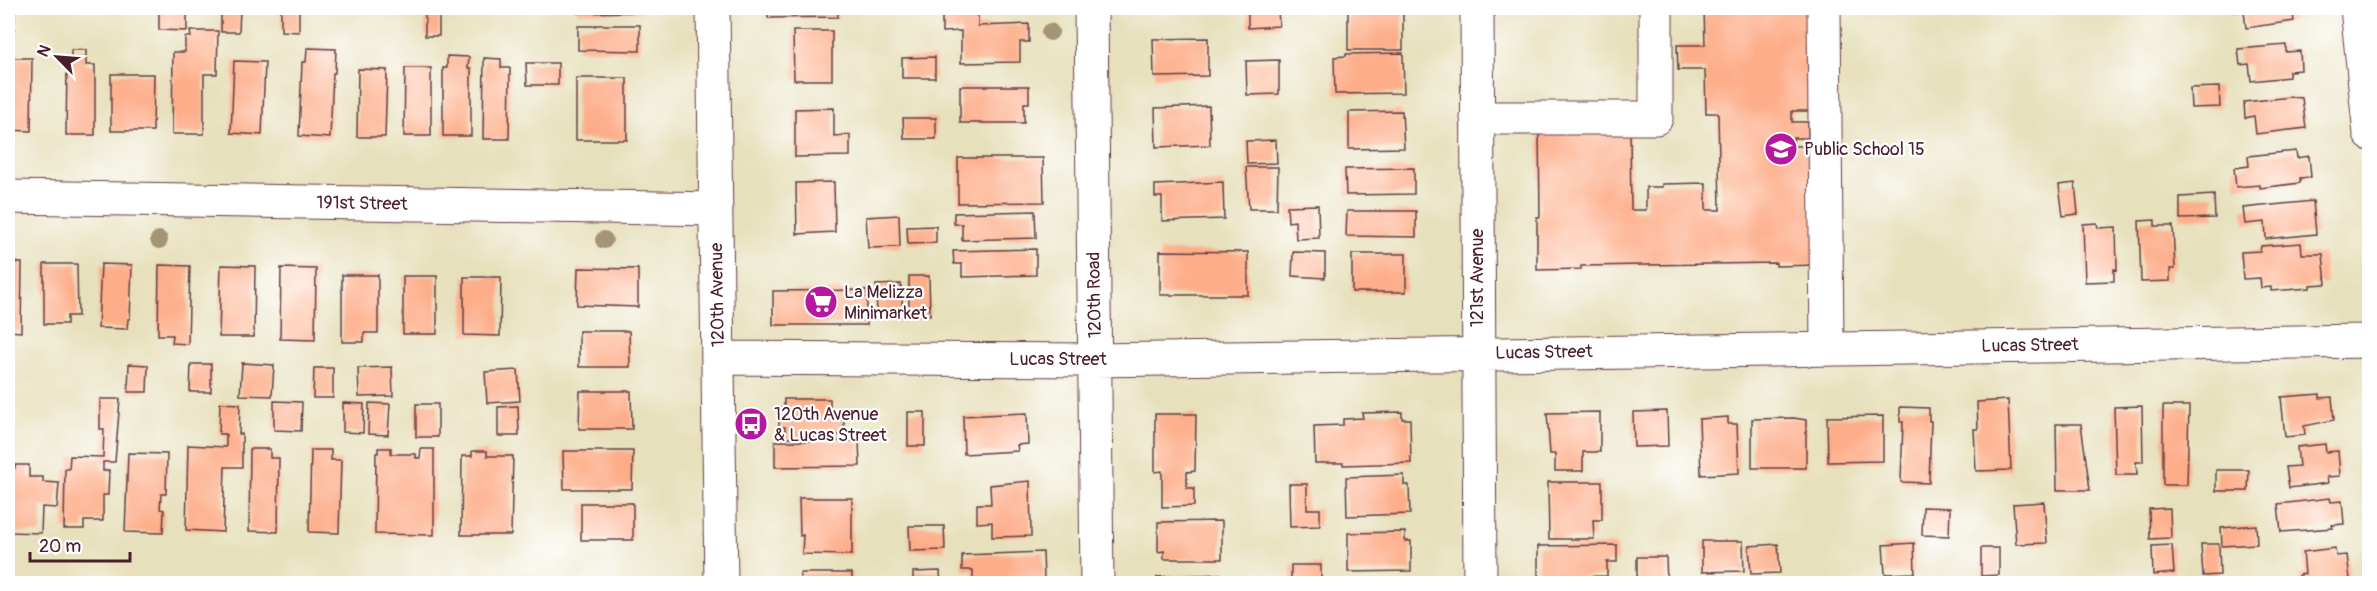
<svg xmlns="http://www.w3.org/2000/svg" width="2377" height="591" font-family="Pangolin,sans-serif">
	<rect width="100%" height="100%" fill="#fff"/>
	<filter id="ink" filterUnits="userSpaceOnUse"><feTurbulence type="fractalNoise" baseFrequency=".0167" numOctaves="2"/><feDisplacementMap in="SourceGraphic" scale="12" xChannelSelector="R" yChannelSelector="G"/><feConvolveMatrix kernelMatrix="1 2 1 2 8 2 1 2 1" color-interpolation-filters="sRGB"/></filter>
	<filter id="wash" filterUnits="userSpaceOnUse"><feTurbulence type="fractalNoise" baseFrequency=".008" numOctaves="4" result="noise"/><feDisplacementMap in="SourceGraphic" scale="24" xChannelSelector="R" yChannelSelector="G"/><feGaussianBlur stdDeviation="1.35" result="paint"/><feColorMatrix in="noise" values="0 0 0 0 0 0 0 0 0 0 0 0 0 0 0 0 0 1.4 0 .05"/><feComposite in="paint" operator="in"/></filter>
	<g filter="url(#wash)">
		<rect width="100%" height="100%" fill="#e7e0bc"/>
		<g id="blocks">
			<path fill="#fdad89" d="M8,8H15L14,31H8Z
				M159,8H187V31L159,30Z
				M221,8H240L239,32H221Z
				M281,8H299V32L281,31Z
				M425,8H439V36H425Z
				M577,8H640V12L577,13Z
				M768,8H838V17L768,18Z
				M942,8H978V26L1029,24V42H1020V62L961,63V31L942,32Z
				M1248,8H1278L1279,26L1248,28Z
				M1348,8H1403V50H1348Z
				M1704,8H1809L1811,111H1792V122H1808V138H1793V146H1819L1818,265L1776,266V263L1581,266V269L1537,270V217H1540L1539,132L1630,131L1631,210H1646V187H1662V184L1706,183V210H1720L1718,113H1706L1705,70H1678L1677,45H1705Z
				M2233,8H2292L2294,21L2246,28L2244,11L2233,12Z
				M595,25H640V51L578,50V26H595Z
				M190,31H218L217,74H204V134H172L173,52H185V37H191Z
				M793,31H832V80H794Z
				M1208,38V76L1154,77L1153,39Z
				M2286,45V52L2300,51L2301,70L2289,71V77L2251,81L2249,64L2240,65L2238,49Z
				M307,48L336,49L335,73H333L330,138L299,136L302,62H306Z
				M71,50H86V65H95V135H66L67,65H71Z
				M1403,53L1404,93L1335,94L1334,57L1346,56V54Z
				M447,56L469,57L468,68H471V136H443V68H447Z
				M935,57V78H902V58Z
				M8,58H32L31,131L8,130Z
				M484,58L501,59V68H510L509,139H483Z
				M1279,60V94L1247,95L1246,61Z
				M234,61L265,62L262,135L231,133Z
				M526,63H558V85H527Z
				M405,68H431V136H404Z
				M358,69L387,70L385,137H357Z
				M111,74H154L153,131H111Z
				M576,78H627V140H576Z
				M960,86H1029V103H1024V123H960Z
				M2219,87L2220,107L2191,108L2190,88Z
				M2292,97L2302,98L2306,128L2256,134L2254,116L2245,118L2244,102Z
				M1209,106L1210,145L1156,147L1155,108Z
				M834,108V136L850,135V156L795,157V109Z
				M1402,111L1404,148L1349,149V112Z
				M903,118H936V139H904Z
				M1276,140L1277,163L1247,164L1246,141Z
				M2296,151L2297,158L2309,156L2311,177L2300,178V183L2260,188V185L2236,187L2234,168L2249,166L2248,156Z
				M958,158H1043L1044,202L958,203Z
				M1246,167H1278L1277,209H1249Z
				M1414,168V194L1346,195L1345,169Z
				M834,182L835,232L797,234L796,183Z
				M1223,182L1224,219L1162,221V197H1155V185Z
				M2075,183L2078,214L2063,216L2059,185Z
				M2214,195L2215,218L2180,219V197Z
				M2313,201L2316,234L2266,239L2265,222L2245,224L2243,208Z
				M1318,205L1319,238L1296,239L1295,221L1288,222L1287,206Z
				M1035,211L1036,238L962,240V224H954V213Z
				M1347,211H1416V237L1346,236Z
				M899,215L900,247L868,248L866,217Z
				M2155,220V226H2173L2175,269H2170V281L2141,282L2139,221Z
				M2097,223L2098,228L2116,227L2117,270L2114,269V281L2085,282L2083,224Z
				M936,226V243L908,244L907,227Z
				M2301,243L2302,254H2323L2326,284L2310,285V288L2271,291V287L2261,288L2260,278L2243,279L2241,252L2260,251L2261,246Z
				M1036,249V275L962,277V264H954L953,251Z
				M1160,251L1248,252V295H1160Z
				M1293,252L1325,253V278L1292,276Z
				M1352,254H1406V292H1352Z
				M8,262L22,263L21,332L8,331Z
				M44,264H77L78,316H67V324H44Z
				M101,264L132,265L130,319H128L127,329L98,328Z
				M159,265L190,266L188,344L172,343L173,335H158Z
				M221,265L255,266L254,337H219Z
				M281,268L316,269L315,340L280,339Z
				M578,268L638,269V307L577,305Z
				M342,275H378V333H364V342H342Z
				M403,276H437V334H403Z
				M909,276H929L930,315H909Z
				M464,277H501L500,336L464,335Z
				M901,284L903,316L877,317L876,285Z
				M867,290V325H773V291Z
				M579,331H629L630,367H579Z
				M242,363L274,365L272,396L240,395Z
				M129,364L148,365L147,392H128Z
				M191,364H211V392H190Z
				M392,367L393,396L359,397L358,368Z
				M314,368H333V398H313Z
				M518,370L520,401L487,403L485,372Z
				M580,391H631L632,429H579Z
				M2320,394V398L2332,397L2334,420L2304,426L2305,435L2285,437L2281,397Z
				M100,399H120L115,462H103V471L109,470L108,495H103V521H84V529H64L65,469H69L70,456L103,457L104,429H100Z
				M784,399H830V413H844V435H828V438H785V427H779V408H784Z
				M2008,400L2011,470L1976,471L1974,429H1978L1977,402Z
				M274,401L302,402L301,431L274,430Z
				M220,403L240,404L239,434H242V467H225L223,532L186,530L188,445L226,447V434H219Z
				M343,403L364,404L363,433L343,432Z
				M369,403L390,404L388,435L368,434Z
				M416,404H438V437H416Z
				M518,406L519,436H498V407Z
				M2142,406L2143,462H2136L2137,475H2116L2114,407Z
				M2163,406H2189L2187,485H2163Z
				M1900,407L1929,408V421H1931L1929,483L1901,482L1903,422H1900Z
				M1667,411L1668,446L1634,447L1633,412Z
				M908,412H925V446H908Z
				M1402,412V419H1410L1411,463L1343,465V463H1315L1314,426L1343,425V419L1363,418L1362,413Z
				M1600,412V452H1583V471H1555V454H1550L1547,413Z
				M1027,413L1028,444L1017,445L1018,451L964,454L963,416Z
				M1155,414H1196L1195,471L1187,472V488H1194V506L1162,507V471L1155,472Z
				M1883,416V461L1828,462L1827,417Z
				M1728,417V424H1737L1739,473L1701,475L1699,419Z
				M1794,418L1806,420V468H1752V419Z
				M2056,424H2081L2090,490H2057Z
				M775,441H859L860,466L775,467Z
				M2325,444L2326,452L2338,451L2340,476L2327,477L2328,483L2289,488L2286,467L2299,466L2297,447Z
				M378,448H391V454H416V458H420L421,449H434V535L375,534L376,453H378Z
				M250,449H270V458H279L278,532L249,531Z
				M311,450H331V460H341L339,533L309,532Z
				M472,451H487V456H513L511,535H461L462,456H472Z
				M563,451H633L632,489H564Z
				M128,453L167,454L166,494H161L160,509L164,510L163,533L125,532Z
				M15,465H29V477H43V482L59,483L57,508L42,507L41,533L8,532V468H15Z
				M2216,470H2249L2248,491H2216Z
				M1404,475V485H1409L1410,514L1347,516L1346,477Z
				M1030,481L1031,536L992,537V522L977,523V504H991L990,485Z
				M1548,482H1602V520H1593L1594,539H1549Z
				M1289,484H1307V509H1320V526L1290,527Z
				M799,498H852V555L802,554L803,535L800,536Z
				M2330,498L2331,502L2342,501L2344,524L2332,525L2333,528L2281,532L2278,504Z
				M2044,502L2047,543L2016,544L2013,504Z
				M581,503H633V540H581Z
				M1923,507L1950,508L1949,536L1922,535Z
				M2170,508L2171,538L2150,539L2149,509Z
				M1222,521V559H1164V551L1158,552V522Z
				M2256,525L2257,544L2222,546L2221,528Z
				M909,526H944L945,550L910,551Z
				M1405,532V541H1411V571L1348,572V533Z
				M1702,541H1743L1744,571L1702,572Z
				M1914,543L1915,573L1885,574L1883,545Z
				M1778,544L1780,573L1751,574L1749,546Z
				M2201,544H2219L2220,575L2203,576Z
				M1617,545V562H1607V576L1538,578V546Z
				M2172,545L2174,573L2153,575L2152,546Z
				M1981,548H1999V575L1981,576Z
				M2335,548L2336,556L2347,555L2350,579L2337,581L2338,584H2300L2299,575L2305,574L2303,552Z
				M1043,552L1044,579L973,581V570H962V555Z
				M1637,557H1666L1667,584H1637Z
				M1291,565H1321V583L1291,584Z
				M940,571L941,584H913V572Z
				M800,573H852V584H800Z
				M1221,574L1222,584H1157V577Z"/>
		</g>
	</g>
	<g filter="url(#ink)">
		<use href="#blocks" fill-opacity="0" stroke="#623c41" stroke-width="1.5"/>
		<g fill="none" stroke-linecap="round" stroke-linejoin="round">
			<g stroke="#623c41" stroke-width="35">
				<path id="minor" d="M713,8L721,584
					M1091,8L1097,584
					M1477,8L1480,584
					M1824,8L1827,348
					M2357,8L2370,134
					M1477,118H1656V8
					M8,197L716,209
					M718,358L1095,360L2370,341"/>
			</g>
			<use href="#minor" stroke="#fff" stroke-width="33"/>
		</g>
		<g fill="#a59577">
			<circle cx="1050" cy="32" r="9"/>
			<circle cx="159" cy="240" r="9"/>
			<circle cx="604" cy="240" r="9"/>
		</g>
	</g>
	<defs>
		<g id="school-disc" transform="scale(1.725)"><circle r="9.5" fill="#b5179e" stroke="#fff"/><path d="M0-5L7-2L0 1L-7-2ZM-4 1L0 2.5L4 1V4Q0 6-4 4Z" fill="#fff"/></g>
		<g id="supermarket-disc" transform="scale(1.725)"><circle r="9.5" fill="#b5179e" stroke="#fff"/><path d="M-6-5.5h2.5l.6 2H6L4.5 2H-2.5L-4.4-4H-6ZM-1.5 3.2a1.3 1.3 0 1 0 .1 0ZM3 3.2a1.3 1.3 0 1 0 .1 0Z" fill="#fff"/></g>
		<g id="bus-disc" transform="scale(1.725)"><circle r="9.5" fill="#b5179e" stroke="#fff"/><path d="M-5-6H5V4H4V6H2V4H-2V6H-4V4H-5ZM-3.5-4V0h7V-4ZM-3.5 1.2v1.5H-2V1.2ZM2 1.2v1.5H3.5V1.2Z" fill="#fff"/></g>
	</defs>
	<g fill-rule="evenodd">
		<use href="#school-disc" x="1781" y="149"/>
		<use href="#supermarket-disc" x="821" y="302"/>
		<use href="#bus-disc" x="751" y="424"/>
	</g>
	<g text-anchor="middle" stroke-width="4.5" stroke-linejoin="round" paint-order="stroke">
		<g font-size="18" fill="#4a1f2b" stroke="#fff" text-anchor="start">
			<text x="1804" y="155">Public School 15</text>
			<text x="844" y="298">La Melizza<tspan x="844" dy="21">Minimarket</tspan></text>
			<text x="774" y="420">120th Avenue<tspan x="774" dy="21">&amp; Lucas Street</tspan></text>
		</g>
		<g font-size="18" fill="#4a1f2b" stroke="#fff">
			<text transform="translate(362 203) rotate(1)" y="6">191st Street</text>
			<text transform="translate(1477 278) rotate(-90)" y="6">121st Avenue</text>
			<text transform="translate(717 295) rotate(-91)" y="6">120th Avenue</text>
			<text transform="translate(1094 295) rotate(-91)" y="6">120th Road</text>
			<text transform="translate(2030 345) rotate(-1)" y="6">Lucas Street</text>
			<text transform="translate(1544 352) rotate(-1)" y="6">Lucas Street</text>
			<text x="1058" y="365">Lucas Street</text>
		</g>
	</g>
	<rect width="2377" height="591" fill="none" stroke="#fff" stroke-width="30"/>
	<g transform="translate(57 57) rotate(295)" stroke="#ffffff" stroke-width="4.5" paint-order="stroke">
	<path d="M0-4.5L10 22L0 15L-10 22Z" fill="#4a1f2b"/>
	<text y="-9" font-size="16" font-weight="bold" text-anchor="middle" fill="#4a1f2b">N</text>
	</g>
	<path d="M30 552v9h100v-9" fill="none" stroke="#4a1f2b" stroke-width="3"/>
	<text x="39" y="552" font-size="18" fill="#4a1f2b" stroke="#ffffff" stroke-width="4.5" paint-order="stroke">20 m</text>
</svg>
